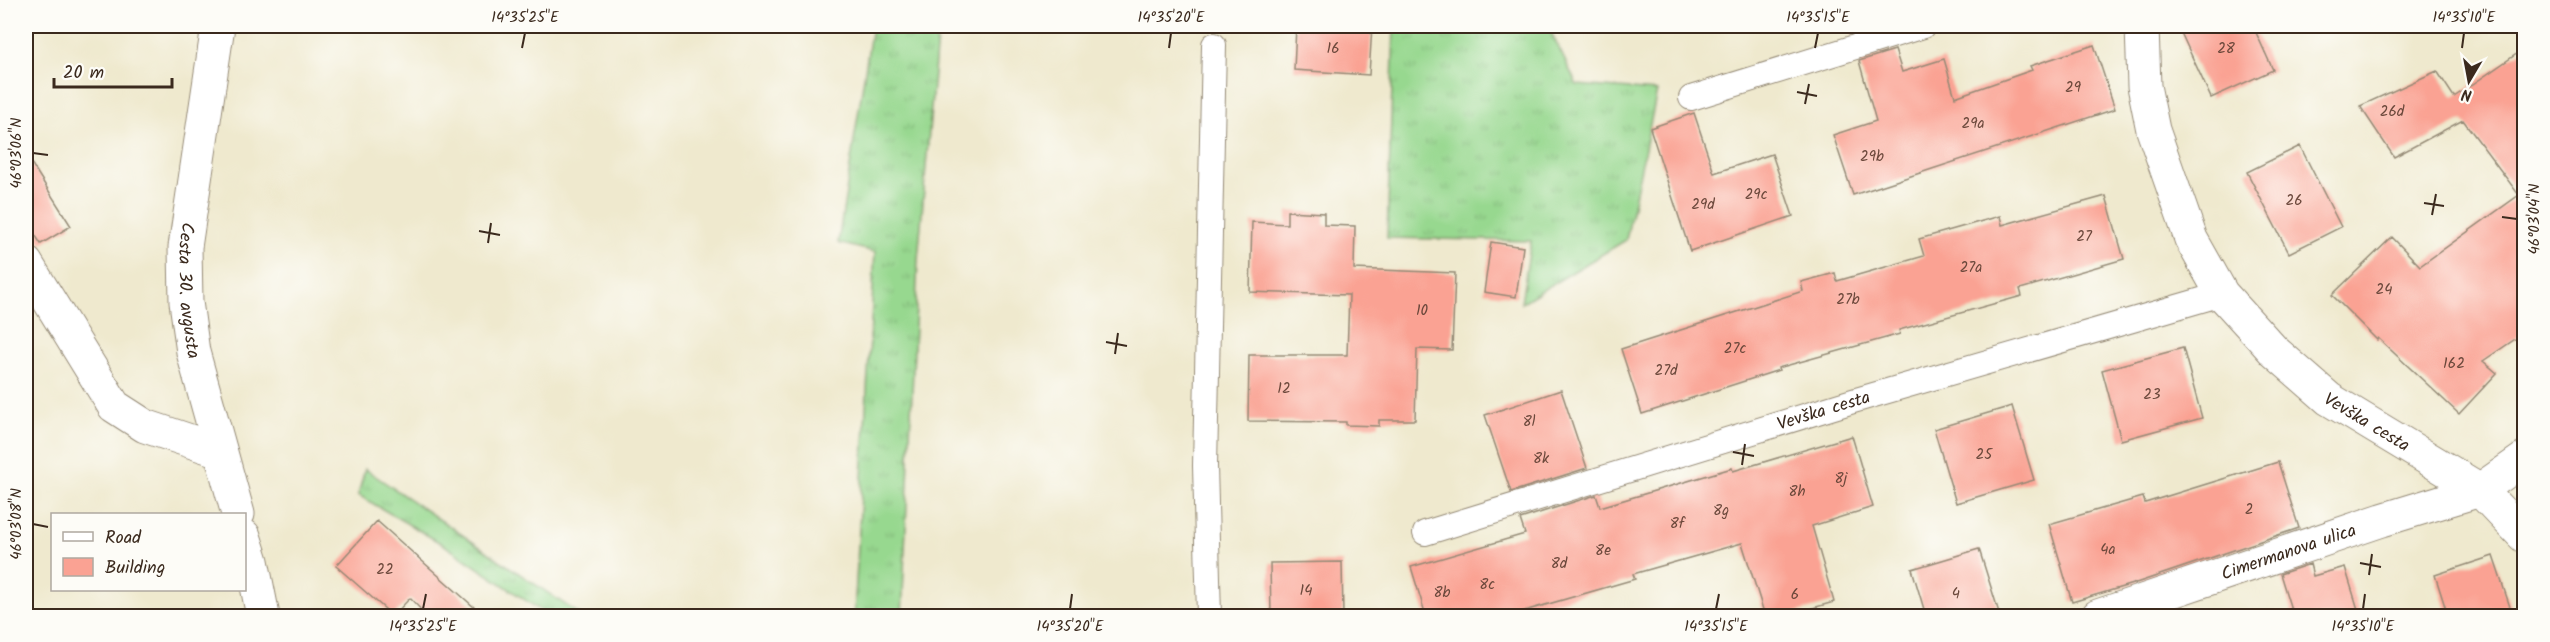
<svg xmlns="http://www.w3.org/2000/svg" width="2550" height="642" font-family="Kalam,sans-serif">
	<defs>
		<pattern id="grass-tufts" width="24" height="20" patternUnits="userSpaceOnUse" patternTransform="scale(1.5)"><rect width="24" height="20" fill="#97d88f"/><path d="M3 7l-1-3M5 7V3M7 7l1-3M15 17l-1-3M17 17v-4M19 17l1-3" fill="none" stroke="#83ba7b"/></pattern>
	</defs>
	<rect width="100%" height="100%" fill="#fdfcf7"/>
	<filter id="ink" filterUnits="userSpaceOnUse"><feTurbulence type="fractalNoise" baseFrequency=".0167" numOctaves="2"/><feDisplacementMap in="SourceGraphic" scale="12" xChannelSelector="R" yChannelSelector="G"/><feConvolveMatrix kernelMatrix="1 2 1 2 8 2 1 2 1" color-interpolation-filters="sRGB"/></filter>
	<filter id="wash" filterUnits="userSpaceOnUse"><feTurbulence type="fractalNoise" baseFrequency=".008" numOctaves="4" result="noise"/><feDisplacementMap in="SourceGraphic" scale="24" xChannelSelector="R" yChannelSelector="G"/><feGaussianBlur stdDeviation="1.35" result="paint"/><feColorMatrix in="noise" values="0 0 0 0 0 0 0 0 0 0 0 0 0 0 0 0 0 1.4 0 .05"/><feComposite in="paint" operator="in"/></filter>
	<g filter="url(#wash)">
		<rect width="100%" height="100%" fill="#efe9ce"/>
		<path fill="url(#grass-tufts)" stroke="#698156" stroke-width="1.5" d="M872,26H938L918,260L902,616H854L875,252L838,243Z
			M1394,26H1548L1577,85L1657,91L1626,240L1521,303L1531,241L1387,238Z
			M365,469L582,616H549L444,545L358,495Z"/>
		<g id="blocks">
			<path fill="#faa293" d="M1296,26H1372L1369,75L1294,70Z
				M1848,26H1877L1851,34Z
				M2178,26H2253L2273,70L2211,98Z
				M2094,45L2115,109L1853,195L1833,135L1876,121L1859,61L1895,50L1902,72L1944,59L1955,97L2032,70L2030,66Z
				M2524,49V333L2483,361L2497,373L2459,414L2378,338L2377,340L2332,295L2392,237L2420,266L2519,195L2463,120L2394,157L2360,106L2437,71L2454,97Z
				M1694,113L1714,173L1772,154L1793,216L1690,251L1650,128Z
				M2300,146L2341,227L2289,253L2247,172Z
				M26,155L71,226L41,244L26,221Z
				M2106,196L2124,259L2020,289L2022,296L1899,330L1900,334L1778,368L1779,370L1642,414L1621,349L1803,291L1801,282L1835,273L1837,281L1924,256L1919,239L2000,216L2002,225Z
				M1287,211L1324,213V225L1355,226L1354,269L1455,273L1452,350L1417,349L1415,420H1379V426L1346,425V422L1248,421L1249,355H1347L1349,295L1250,292L1252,222L1287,224Z
				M1491,242L1523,247L1516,297L1484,292Z
				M2183,348L2202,418L2121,440L2102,370Z
				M1561,390L1587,468L1511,492L1485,415Z
				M2012,406L2034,480L1956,503L1934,429Z
				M1852,436L1873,507L1812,526L1834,602L1784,616H1765L1742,543L1633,574L1635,579L1507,616H1426L1411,567L1525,534L1520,519L1596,495L1600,507L1732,468L1733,471Z
				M2278,462L2299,528L2136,583L2072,602L2049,524L2143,497L2145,503Z
				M377,521L484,616H427L410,598L393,616L336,566Z
				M1979,549L2000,616H1926L1912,569Z
				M2493,556L2513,616H2448L2435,575Z
				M1342,562L1343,616H1271L1270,563Z
				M2310,564L2313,576L2345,567L2360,616H2293L2280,574Z"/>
		</g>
	</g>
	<g filter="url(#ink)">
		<use href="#blocks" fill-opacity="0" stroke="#958a76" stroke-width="1.5"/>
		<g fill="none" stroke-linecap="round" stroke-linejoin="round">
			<g stroke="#958a76" stroke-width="26">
				<g id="service">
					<path d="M1691,98L1923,26"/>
					<path id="s1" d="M1425,533L1853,401L2222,294"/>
					<path d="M1209,616L1205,466L1214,45"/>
				</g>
			</g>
			<g stroke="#958a76" stroke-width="35">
				<g id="minor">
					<path id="s2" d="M2142,26L2144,86L2153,130L2191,239L2222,294L2274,351L2329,399L2480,490L2524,536"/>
					<path d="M26,263L114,406L145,426L220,451"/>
					<path id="s3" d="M2098,616L2382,520L2480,490L2524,459"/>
				</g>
			</g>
			<g stroke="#958a76" stroke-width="35">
				<g id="tertiary">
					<path id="s4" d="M218,26L185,247L186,302L193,352L238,514"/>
					<path d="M244,536L252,561L263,616"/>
				</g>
			</g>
			<use href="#service" stroke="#fff" stroke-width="24"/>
			<use href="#minor" stroke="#fff" stroke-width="33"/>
			<use href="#tertiary" stroke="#fff" stroke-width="33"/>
		</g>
	</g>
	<path fill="none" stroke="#3b2a1e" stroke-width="2" d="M522,48L525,33M1169,48L1171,33M1815,48L1818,33M2462,48L2464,33M1797,92L1817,96M1805,104L1809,84M33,153L48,155M2424,203L2444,206M2432,215L2436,194M2502,217L2517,219M479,231L500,235M488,243L491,223M1106,342L1127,346M1115,354L1118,333M1733,452L1754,456M1742,465L1745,444M33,524L48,527M2360,563L2381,567M2369,575L2372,554M423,609L426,594M1070,609L1072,594M1716,609L1719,594M2363,609L2365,594"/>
	<g text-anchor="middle" stroke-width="4.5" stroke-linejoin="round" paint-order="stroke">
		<g font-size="15" fill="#6b483b">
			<text x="1333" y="53">16</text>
			<text x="2226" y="53">28</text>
			<text x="2073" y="92">29</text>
			<text x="2392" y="116">26d</text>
			<text x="1973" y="128">29a</text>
			<text x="1872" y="161">29b</text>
			<text x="1756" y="199">29c</text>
			<text x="2294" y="205">26</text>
			<text x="1703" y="209">29d</text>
			<text x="2084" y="241">27</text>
			<text x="1971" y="272">27a</text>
			<text x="2384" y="294">24</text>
			<text x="1848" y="304">27b</text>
			<text x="1422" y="315">10</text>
			<text x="1735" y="353">27c</text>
			<text x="2454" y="368">162</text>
			<text x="1666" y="375">27d</text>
			<text x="1284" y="393">12</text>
			<text x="2152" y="399">23</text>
			<text x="1529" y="426">8l</text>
			<text x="1984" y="459">25</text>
			<text x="1541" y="463">8k</text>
			<text x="1841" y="483">8j</text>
			<text x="1797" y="496">8h</text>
			<text x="2249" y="514">2</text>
			<text x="1721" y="515">8g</text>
			<text x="1677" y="528">8f</text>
			<text x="2108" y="554">4a</text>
			<text x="1603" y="555">8e</text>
			<text x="1559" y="568">8d</text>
			<text x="385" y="574">22</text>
			<text x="1487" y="589">8c</text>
			<text x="1306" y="595">14</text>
			<text x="1442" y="597">8b</text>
			<text x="1956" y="598">4</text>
			<text x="1795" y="599">6</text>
		</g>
		<g font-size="18" fill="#3b2a1e" stroke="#fdfcf7">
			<text dy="6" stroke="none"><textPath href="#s4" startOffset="267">Cesta 30. avgusta</textPath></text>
			<text dy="6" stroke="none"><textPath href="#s1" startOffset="417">Vevška cesta</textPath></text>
			<text dy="6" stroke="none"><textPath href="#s2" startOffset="478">Vevška cesta</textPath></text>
			<text dy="6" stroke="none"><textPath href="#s3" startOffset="201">Cimermanova ulica</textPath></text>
		</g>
	</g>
	<rect width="2550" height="642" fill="none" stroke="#fdfcf7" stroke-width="66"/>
	<rect x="51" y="513" width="195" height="78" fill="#fdfcf7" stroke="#afa8a0" stroke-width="1.5"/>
	<rect x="63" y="532" width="30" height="9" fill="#ffffff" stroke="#afa8a0" stroke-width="1.5"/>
	<text x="105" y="543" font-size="18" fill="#3b2a1e">Road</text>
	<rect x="63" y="558" width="30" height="18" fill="#faa293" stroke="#afa8a0" stroke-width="1.5"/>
	<text x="105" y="573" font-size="18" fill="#3b2a1e">Building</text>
	<g transform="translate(2469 81) rotate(190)" stroke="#fdfcf7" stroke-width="4.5" paint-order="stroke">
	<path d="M0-4.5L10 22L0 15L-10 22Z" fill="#3b2a1e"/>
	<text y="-9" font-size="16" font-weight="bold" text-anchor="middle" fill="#3b2a1e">N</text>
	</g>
	<path d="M54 78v9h118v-9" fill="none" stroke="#3b2a1e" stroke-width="3"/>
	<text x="63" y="78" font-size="18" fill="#3b2a1e" stroke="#fdfcf7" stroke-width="4.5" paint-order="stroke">20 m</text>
	<rect x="33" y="33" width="2484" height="576" fill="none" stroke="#3b2a1e" stroke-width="2"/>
	<g font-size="15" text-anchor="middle" fill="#3b2a1e">
		<text x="525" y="22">14°35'25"E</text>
		<text x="1171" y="22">14°35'20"E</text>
		<text x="1818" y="22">14°35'15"E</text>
		<text x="2464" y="22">14°35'10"E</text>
		<text transform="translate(16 153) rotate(-90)" y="5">46°03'06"N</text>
		<text transform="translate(2534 219) rotate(-90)" y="5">46°03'04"N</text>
		<text transform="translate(16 524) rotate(-90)" y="5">46°03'08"N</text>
		<text x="423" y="631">14°35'25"E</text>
		<text x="1070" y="631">14°35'20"E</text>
		<text x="1716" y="631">14°35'15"E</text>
		<text x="2363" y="631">14°35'10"E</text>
	</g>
</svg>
